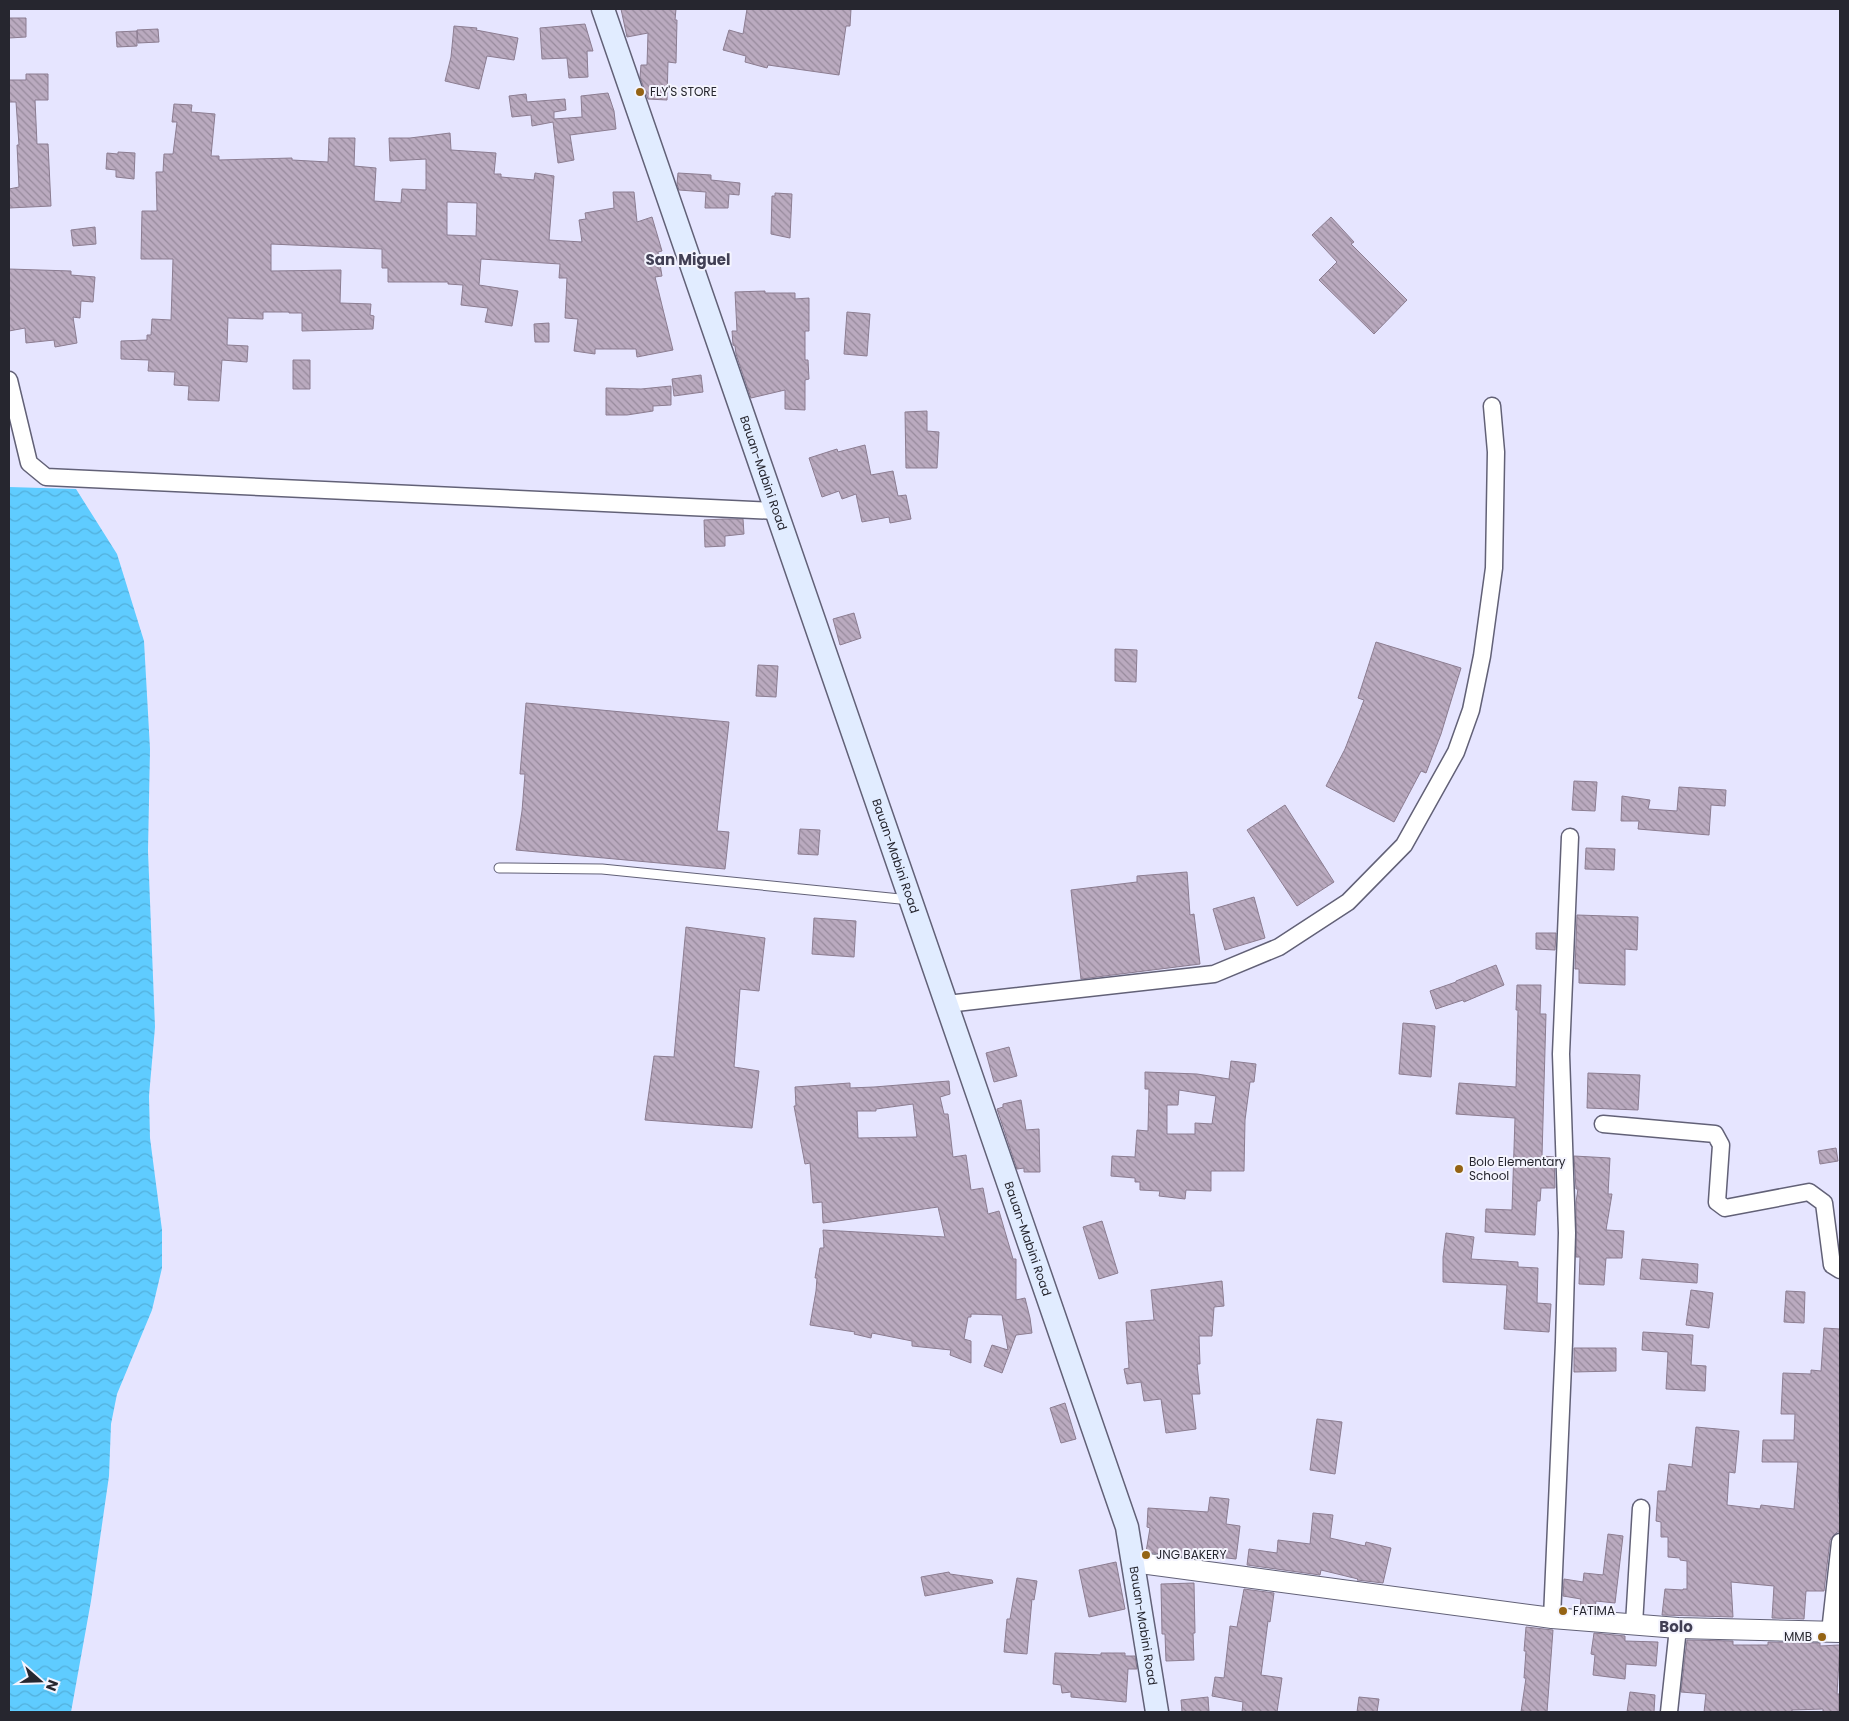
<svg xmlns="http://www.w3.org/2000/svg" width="1849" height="1721" font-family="Poppins,sans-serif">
	<defs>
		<pattern id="water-waves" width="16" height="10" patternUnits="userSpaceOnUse" patternTransform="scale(1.25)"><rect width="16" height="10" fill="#5fccff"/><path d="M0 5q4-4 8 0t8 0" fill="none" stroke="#52afdb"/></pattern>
		<pattern id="building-back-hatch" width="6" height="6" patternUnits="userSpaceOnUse" patternTransform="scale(1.25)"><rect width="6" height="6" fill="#baaabf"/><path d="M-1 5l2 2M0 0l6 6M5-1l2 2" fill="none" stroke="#978a9c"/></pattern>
	</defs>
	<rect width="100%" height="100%" fill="#e6e5ff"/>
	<path fill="url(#water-waves)" d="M9,487L76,489L117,554L144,641L150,749L148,851L155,1027L149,1096L150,1138L162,1230V1268L152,1310L117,1394L111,1424L109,1476L91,1601L71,1712H9Z"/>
	<path fill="url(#building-back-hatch)" stroke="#8c7d91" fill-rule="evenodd" d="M621,9H676L675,20H677L676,63L668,62L667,100L648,99L640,77L641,65H647L648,33L627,37Z
		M747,9H851L850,26H846L839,75L768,65L767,68L745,62L746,56L723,50L729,30L743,34Z
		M9,18H26V37L9,38Z
		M585,24L593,51H587L588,77L569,78L567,58L542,59L540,28Z
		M454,26L477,28L476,30L518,38L514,60L487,56L479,89L445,81L451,57Z
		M158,29L159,42L138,43L137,30Z
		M137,31V46L117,47L116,32Z
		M26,74H48V100H35L37,144H48L51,206L9,208V189L19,187L17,145H19L16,102H9V80H26Z
		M608,93L614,111L616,129L570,135L574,160L558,163L553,122L532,126L531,115L512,117L509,96L526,94L527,102L565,99L566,110L554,112V119L582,117L581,96Z
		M174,104L192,105L191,112L215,114L211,156H219V160L292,158V160L328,162L329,138H355L354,166L376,168L374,201L401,203L402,189L426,190V159L390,161L389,138H410L450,133L451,150L496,153L494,174H501V177L534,180L535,173L554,176L549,240L582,242L579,220L586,219L585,213L614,208L613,192H634L637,222L652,217L662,251L658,252L662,276L655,277L673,350L637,357L636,349H595V354L574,351L578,319L565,318L567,278H559L560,264L481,259L479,285L518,291L512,326L485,322L488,308L461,305L463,285L448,284V282H388V268H382V249L271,244V271L341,270L340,303L371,304L370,315L374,316L373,329L302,331V313H289V312H263V319L228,318L227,345L248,346L247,362L222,360L219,401L188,400L189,386L174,385L175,372L148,371L149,360L121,359V341L147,340V335H151L152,319L171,320L173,259H141L142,211H157L156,172H163L164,154H173L177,122H172ZM447,202L477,203L476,236L447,235Z
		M118,152L135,153L134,179L116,177V170L106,169L107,153L118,154Z
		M678,173L711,175V180L740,183L739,195L729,194L728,208H705L706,192L679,190L677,184Z
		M775,193L792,194L790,238L771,234L772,196H775Z
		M1331,217L1354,242L1351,244L1407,300L1374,334L1319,280L1337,262L1312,235Z
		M95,227L96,244L73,246L71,230Z
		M9,269L71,271V275L95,277L93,302L81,301L80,318L73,317L77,343L55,347L54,340L26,343L25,328L9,331Z
		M765,291V293H795V299L809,298V331H805V360H808L809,379L805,380V410L785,409V390L751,398L736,354L735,346L733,345L732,331H737L735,292Z
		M847,312L870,314L867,356L844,354Z
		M549,323V342H535L534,324Z
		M293,360H310V389H293Z
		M701,375L703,392L674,396L672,379Z
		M671,386V405L653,406V411L627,415H606V388L641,389Z
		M927,411V431L939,432L937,468H906L905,412Z
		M865,445L871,475L893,471L898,496L906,495L911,519L890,523L889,517L862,522L856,494L842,499L839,491L822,497L809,458L837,449L838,452Z
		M724,519H743L744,534L725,536V546L705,547L704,520Z
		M854,613L861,638L840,645L833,619Z
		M1376,642L1461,668L1441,734L1426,773L1421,771L1394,822L1326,786L1345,749L1364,700L1358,698Z
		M1115,649L1137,650L1136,682L1115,681Z
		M758,665L778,666L776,697L756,696Z
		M526,703L729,722L717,831L729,832L725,869L516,850L522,811L525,774H520Z
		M1574,781L1597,782L1595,811L1572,810Z
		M1679,787L1726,790L1725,806L1711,805L1709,835L1638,829L1639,821H1621L1622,796L1650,800L1648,809L1677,811Z
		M1285,805L1334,882L1297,906L1247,830Z
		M800,829L820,830L818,855L798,854Z
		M1586,848L1615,849L1614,870L1585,869Z
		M1187,872L1190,915L1194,914L1200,964L1081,979L1071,890L1137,882V876Z
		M1254,897L1265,938L1225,950L1213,909Z
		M1577,915L1638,917L1637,950L1625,949V985L1579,983V969H1575Z
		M814,918L856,921L854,957L812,954Z
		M686,927L765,938L759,991L740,989L734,1067L759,1071L752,1128L645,1120L654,1056L674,1057Z
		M1536,933H1556L1555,950L1536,949Z
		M1496,965L1504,985L1464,1002L1463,1000L1436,1009L1430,991L1456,982V981Z
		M1517,985H1541L1540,1014H1546L1542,1156L1554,1157L1555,1188H1541L1540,1201H1537L1535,1235L1485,1232L1486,1209L1512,1210L1515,1118L1456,1114L1459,1083L1516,1087L1518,1010H1516Z
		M1403,1023L1435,1026L1431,1077L1399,1074Z
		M1009,1047L1017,1076L994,1082L986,1053Z
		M1231,1061L1256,1064L1254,1082H1250L1245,1120L1244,1171H1211V1191L1186,1190L1185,1199L1159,1196L1160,1191L1140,1190V1182H1135V1178L1111,1176L1112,1156L1135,1157L1137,1130L1148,1131L1149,1089H1145V1072L1197,1074L1229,1079ZM1179,1090L1216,1096L1212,1124L1195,1123V1134H1167V1105H1178Z
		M1588,1073L1640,1075L1638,1110L1587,1108Z
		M949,1081L950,1094L940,1097L944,1114H948L953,1157L966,1155L971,1190L983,1188L988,1214L999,1211L1013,1259H1016V1300L1025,1298L1030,1318L1032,1333L1016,1335L1002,1373L984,1366L992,1345L1008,1350L1002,1315L971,1314V1317H968L964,1339L971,1341V1363L950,1355L951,1350L912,1346V1341L872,1333L871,1338L854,1334L855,1332L810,1325L816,1291L817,1278H815L820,1248H824L823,1230L945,1237L938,1207L823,1223L822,1202L813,1203L810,1163L805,1164L794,1106H796L795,1087L850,1083V1088L874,1087ZM913,1104L917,1137L858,1138L857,1111H876V1109Z
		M1021,1100L1026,1130L1039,1129L1040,1172H1024V1168L1017,1169L997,1109L1003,1107V1104Z
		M1836,1148L1838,1161L1820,1164L1818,1151Z
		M1574,1156L1610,1158L1608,1194H1612L1606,1230L1624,1231L1622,1258H1606L1604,1285L1579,1284L1580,1257H1576V1202L1578,1189H1576Z
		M1102,1221L1118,1273L1099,1279L1083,1227Z
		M1446,1233L1474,1237L1471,1259L1518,1262V1267L1538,1268L1537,1303L1551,1304L1549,1332L1504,1329L1507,1285L1443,1282V1257Z
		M1642,1259L1698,1264L1697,1283L1640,1279Z
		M1222,1281L1224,1306L1214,1307L1212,1336H1199L1200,1364H1197L1200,1394H1192L1196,1429L1166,1433L1161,1399L1144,1401L1141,1382L1127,1384L1124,1369L1129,1368L1126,1322L1154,1320L1151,1290Z
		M1691,1290L1713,1293L1709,1328L1686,1325Z
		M1786,1291L1805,1292L1804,1323L1784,1322Z
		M1824,1328L1840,1329V1460L1838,1503H1840V1532H1837L1830,1540L1824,1591H1806L1804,1619L1772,1618L1774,1586L1731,1582L1733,1617L1662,1615L1665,1589L1683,1590V1589H1687V1561L1680,1560V1558L1668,1557V1537H1661V1522L1656,1521L1658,1491H1666L1669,1464L1692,1467L1696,1427L1739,1431L1735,1473L1729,1472L1727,1505L1760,1509L1761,1505L1794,1509L1798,1462H1762L1763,1440H1794L1795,1414H1781L1783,1373L1811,1374V1370L1821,1371Z
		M1643,1332L1693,1335L1691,1365L1706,1366L1705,1391L1666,1389L1668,1352L1642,1350Z
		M1574,1348H1616V1371L1574,1372Z
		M1065,1403L1076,1439L1061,1443L1050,1408Z
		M1317,1419L1342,1422L1335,1474L1310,1470Z
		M1210,1497L1229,1499L1226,1524L1240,1526L1236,1559L1200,1555V1559L1146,1552L1150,1528L1147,1527L1148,1508L1208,1512Z
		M1313,1513L1333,1515L1330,1538L1365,1546L1366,1542L1391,1548L1383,1583L1357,1580L1358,1579L1321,1570L1320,1575L1247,1565L1249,1549L1277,1553L1278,1540L1310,1544Z
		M1608,1534L1623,1536L1615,1603L1596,1601L1595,1610L1580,1608L1581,1599L1563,1596L1564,1579L1583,1582L1584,1573L1603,1575Z
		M1116,1562L1125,1609L1089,1617L1079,1570Z
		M949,1572L950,1574L992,1580L993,1583L925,1596L921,1577Z
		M1017,1578L1037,1581L1034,1600L1032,1599L1027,1654L1004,1652L1007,1619H1010Z
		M1194,1583L1195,1633H1193L1194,1660L1166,1661L1165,1634H1162L1161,1584Z
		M1244,1589L1274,1593L1270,1622L1268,1621L1261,1675L1282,1678L1277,1712H1242L1243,1702L1212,1696L1215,1677L1224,1678L1230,1626L1237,1627Z
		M1526,1627L1553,1630L1547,1712H1521L1526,1678H1524L1526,1651H1524Z
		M1594,1633L1625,1636V1641L1658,1642L1656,1666L1626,1664L1625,1679L1593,1675L1595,1655L1591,1654Z
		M1687,1640L1733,1641V1645H1768V1642L1820,1643V1646L1840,1645L1837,1694H1839V1712H1823V1709L1792,1710V1712H1704L1706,1694L1681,1692Z
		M1055,1653L1101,1655V1653H1125V1656H1135L1137,1669H1128L1126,1702L1071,1697V1692L1062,1693L1061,1685L1053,1684Z
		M1630,1692L1655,1695L1654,1712H1627Z
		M1208,1697L1209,1712H1182L1181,1700Z
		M1359,1697L1379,1699L1377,1712H1357Z"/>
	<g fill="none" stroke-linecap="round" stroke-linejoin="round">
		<g stroke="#626177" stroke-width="11">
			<path id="service" d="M499,868L602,869L910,900"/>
		</g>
		<g stroke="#626177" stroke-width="19">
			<path id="minor" d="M9,380L29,463L46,477L776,511
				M947,1004L1214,974L1279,947L1348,902L1404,845L1456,752L1471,710L1482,656L1494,568L1496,452L1492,406
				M1603,1124L1715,1134L1721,1145L1717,1202L1725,1208L1809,1192L1824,1203L1832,1265L1840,1270
				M1552,1618L1564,1342L1567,1233L1561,1054L1570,837
				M1634,1624L1641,1508
				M1830,1632L1840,1542
				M1669,1712L1678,1628"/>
		</g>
		<g stroke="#626177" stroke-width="22">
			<path id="tertiary" d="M1133,1562L1552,1618L1678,1628L1840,1632"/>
		</g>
		<g stroke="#626177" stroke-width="25">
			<g id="secondary">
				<path id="s1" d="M603,9L1127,1527L1157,1712"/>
			</g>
		</g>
		<use href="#service" stroke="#fff" stroke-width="9"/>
		<use href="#minor" stroke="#fff" stroke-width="16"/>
		<use href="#tertiary" stroke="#fff" stroke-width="20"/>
		<use href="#secondary" stroke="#e1ecff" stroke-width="22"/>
	</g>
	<g fill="#946314" stroke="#f4f4fe" stroke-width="2">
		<circle cx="640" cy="92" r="5"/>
		<circle cx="1459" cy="1169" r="5"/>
		<circle cx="1146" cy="1555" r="5"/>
		<circle cx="1563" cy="1611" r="5"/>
		<circle cx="1822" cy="1637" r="5"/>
	</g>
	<g text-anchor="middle" stroke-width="4" stroke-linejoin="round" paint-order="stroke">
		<g font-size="12" fill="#26262f" stroke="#f4f4fe" text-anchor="start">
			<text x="650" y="96">FLY'S STORE</text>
			<text x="1469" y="1166">Bolo Elementary<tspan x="1469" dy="14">School</tspan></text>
			<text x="1156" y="1559">JNG BAKERY</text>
			<text x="1573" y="1615">FATIMA</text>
			<text x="1812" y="1641" text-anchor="end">MMB</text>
		</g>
		<g font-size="12" fill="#26262f" stroke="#f4f4fe">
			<text dy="4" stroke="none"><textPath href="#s1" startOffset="491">Bauan-Mabini Road</textPath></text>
			<text dy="4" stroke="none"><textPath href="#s1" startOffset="896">Bauan-Mabini Road</textPath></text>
			<text dy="4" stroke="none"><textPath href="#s1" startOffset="1301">Bauan-Mabini Road</textPath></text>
			<text dy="4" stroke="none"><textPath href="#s1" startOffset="1706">Bauan-Mabini Road</textPath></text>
		</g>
		<g font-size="15" font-weight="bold" fill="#413f54" stroke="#f4f4fe">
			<text x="688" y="265">San Miguel</text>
			<text x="1676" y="1632">Bolo</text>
		</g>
	</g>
	<rect width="1849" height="1721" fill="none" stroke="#26262f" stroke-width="20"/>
	<g transform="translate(40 1681) rotate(110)" stroke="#f4f4fe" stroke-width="4" paint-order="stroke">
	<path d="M0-4L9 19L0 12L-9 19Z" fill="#26262f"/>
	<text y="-8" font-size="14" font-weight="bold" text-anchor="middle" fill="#26262f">N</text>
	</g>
</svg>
